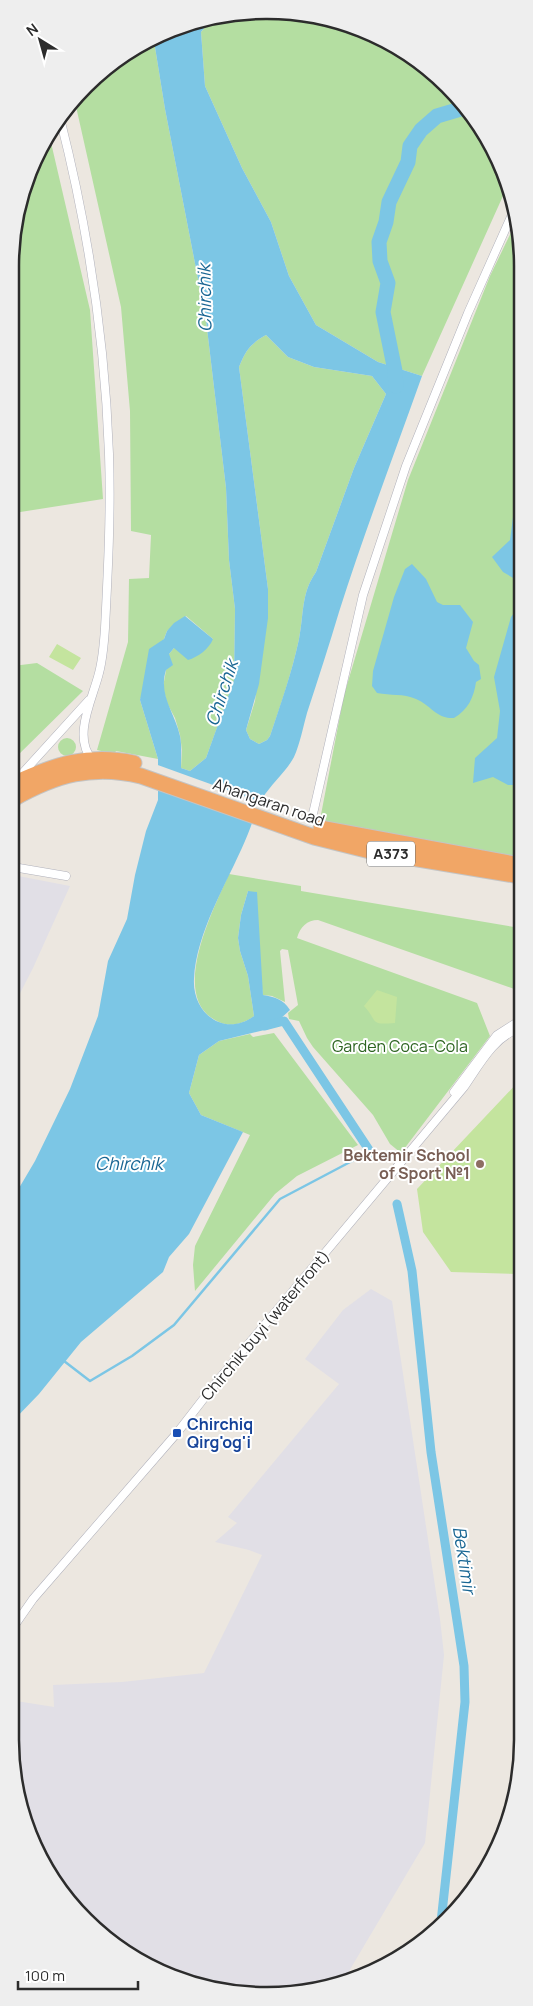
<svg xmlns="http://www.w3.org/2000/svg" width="533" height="2006" font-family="Manrope,sans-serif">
	<rect width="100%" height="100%" fill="#ece7e0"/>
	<path fill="#e1dfe6" d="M13,875L70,886L33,968L12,1009Z
		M371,1289L392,1301L440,1619L444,1655L425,1843L342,1983L333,1987L249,1995L153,1970L74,1909L29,1837L10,1739V1700L54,1707L53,1685L122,1682L204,1673L262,1555L249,1550L215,1542L237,1523L228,1517L339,1384L305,1359L343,1310Z"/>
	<path fill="#b4dea1" d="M216,15H316L394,44L448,85L497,153L507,187L422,376L378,362L316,325L289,276L271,222L242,168L205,86L201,32Z
		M154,41L165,109L206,320L226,488L229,560L235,609L234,681L206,758L190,771L181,768L182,750L180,735L175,718L167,703L163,687L169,654L174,648L213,639L186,616L167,631L140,700L158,759L116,751L114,754L97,750L128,642L129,579L149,578L151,535L131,531L130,411L121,307L75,102L124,53Z
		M49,134L90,310L103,499L14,513L15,217Z
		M517,220L521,233L520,858L319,825L344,695L408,480L490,276Z
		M266,335L288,357L314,367L372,376L386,394L354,468L316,572C301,593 304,614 299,639C292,672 281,704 270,736L267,740L259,744L250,739L246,730L255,701L268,589L239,367C246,350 250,344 266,335Z
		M37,663L83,691L13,760V666Z
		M58 747a9 9 0 1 1 18 0a9 9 0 1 1-18 0Z
		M229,874L301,886V891L520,928V991L318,920C307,920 300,927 297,938L477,1003L490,1036L401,1153L390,1144L373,1115L313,1047L307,1038L299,1021L289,1019L288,1013L298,1005L288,950L282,949L280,951L285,1002L272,996L263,995L248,891L241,915L238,938L240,951L248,976L254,1016C242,1025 228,1028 215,1020C169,995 214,908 229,874Z
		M274,1033L358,1145L297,1176L275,1194L195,1291L193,1265L195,1246L250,1135L201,1115L189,1093L199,1055L219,1041L250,1034L253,1037Z"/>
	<path fill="#c4e49e" d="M57,644L81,658L73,670L49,657Z
		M377,990L397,997L395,1023C368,1025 379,1022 364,1006Z
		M519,1081V1274L451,1272L423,1232L417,1189Z"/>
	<path fill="#7cc6e5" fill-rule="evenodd" d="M215,15L201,32L205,86L242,168L271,222L289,276L316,325L378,362L422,376C394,455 364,533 339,612C329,646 318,679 307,713C303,727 300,744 294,757C286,772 271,784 262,799C255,812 251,828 245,841C227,883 196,933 194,979C192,1013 224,1038 254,1016L248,976L240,951L238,938L241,915L248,891L257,892L263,995C275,997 283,999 290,1010L269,1029L219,1041L199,1055L189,1093L201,1115L243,1132L189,1234L169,1257L163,1272L81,1342L39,1394L11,1423L12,1200L35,1161L70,1089L98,1016L108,961L127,919L135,875L146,831L158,800V759L140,700L149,649L164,639L167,631L174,623L185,616L213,639C209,649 198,657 188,660L174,648L169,654L173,665L166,670C158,695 175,713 180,736C182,746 181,757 181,768L190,771L206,758L234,680L235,609L229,560L226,488L206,320L165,109L154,41ZM266,335L288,357L314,367L372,376L386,394L354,468L316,572C301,593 304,614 299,639C292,672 281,703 270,736L267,740L259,744L250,739L246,730L259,684L268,618V589L239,367C246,350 250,344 266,335Z
		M520,464V582L503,572L492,557L510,540Z
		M412,564L426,579L437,602L443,605H460L473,622L466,648L474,661L479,665L481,679L476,682C474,697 468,710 454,718C436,719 431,705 416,699C403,693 391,696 377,693L372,686L373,671L394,597L405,569Z
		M520,605V785H508L493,777L473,783L475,758L497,738L500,711L494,677L511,617Z"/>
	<path fill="#ece7e0" d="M155,764L263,803L256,823L155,786Z"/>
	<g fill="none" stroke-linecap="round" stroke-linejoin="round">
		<path stroke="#7cc6e5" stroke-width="2.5" d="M64,1361L90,1381L132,1356L174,1325L280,1199L371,1151"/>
		<path stroke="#7cc6e5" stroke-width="9" d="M265,1026L284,1021L373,1156
			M397,1204L412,1271L431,1452L464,1666L465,1702L441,1922"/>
		<path stroke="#7cc6e5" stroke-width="15" d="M396,386L395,371L383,312L388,283L380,261L379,242L386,222L389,202L408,162L410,146L421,130L437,116L464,108"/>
		<g stroke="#b0b1bb" stroke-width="9">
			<path id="street" d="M60,118C88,228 105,340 109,454C111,512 108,570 105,628C104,643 103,658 99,673C93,698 72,737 92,759
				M19,777L89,700
				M312,818L363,595L406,466L468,313L514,210
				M13,867L66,876
				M454,1092L497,1035L519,1021
				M10,1632L33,1599L177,1433L215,1384L464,1087C478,1067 494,1036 519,1029"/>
		</g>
		<g stroke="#c4c4c4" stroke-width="17">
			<path id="highway" d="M13,784C54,765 88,753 134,763
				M13,799C55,775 93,764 141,776L314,837L370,851L520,876
				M321,828L520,865"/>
		</g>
		<use href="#street" stroke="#fff" stroke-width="8"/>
		<use href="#highway" stroke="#f1a666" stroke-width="15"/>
	</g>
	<circle fill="#8d6e63" stroke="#fff" stroke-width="2" cx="480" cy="1164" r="5"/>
	<rect fill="#1a4fb4" stroke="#fff" stroke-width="2" x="172" y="1428" width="10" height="10" rx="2.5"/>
	<g text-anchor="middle" stroke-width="4" stroke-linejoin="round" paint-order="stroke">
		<rect fill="#fff" stroke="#6b6b6b" stroke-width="1" x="367" y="841.5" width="48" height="25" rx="4"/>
		<g font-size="15" font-weight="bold" fill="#2c2c2c">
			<text x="391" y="859">A373</text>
		</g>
		<g font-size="16" fill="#2c2c2c" stroke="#fff">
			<text transform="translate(269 802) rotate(19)" y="6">Ahangaran road</text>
			<text transform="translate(265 1325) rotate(-50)" y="6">Chirchik buyi (waterfront)</text>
		</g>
		<g font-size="16" fill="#2d6421" stroke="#fff">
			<text x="400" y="1052">Garden Coca-Cola</text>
		</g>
		<g font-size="16" font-weight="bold" fill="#785e54" stroke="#fff" text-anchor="end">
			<text x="470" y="1161">Bektemir School<tspan x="470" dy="18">of Sport №1</tspan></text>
		</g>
		<g font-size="16" font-weight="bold" fill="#164399" stroke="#fff" text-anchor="start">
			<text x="187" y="1430">Chirchiq<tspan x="187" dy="18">Qirg'og'i</tspan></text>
		</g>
		<g font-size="18" font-style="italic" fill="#196693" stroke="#fff">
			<text transform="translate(205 298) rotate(-91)" y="6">Chirchik</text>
			<text transform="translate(222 693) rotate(-72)" y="6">Chirchik</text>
			<text x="129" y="1170">Chirchik</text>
			<text transform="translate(464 1560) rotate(81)" y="6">Bektimir</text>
		</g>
	</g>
	<path d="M0 0H533V2006H0ZM266 19H267A247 247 0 0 1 514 266V1740A247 247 0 0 1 267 1987H266A247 247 0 0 1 19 1740V266A247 247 0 0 1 266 19Z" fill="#eee" fill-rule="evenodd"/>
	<path fill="none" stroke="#2c2c2c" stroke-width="2.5" d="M266 19H267A247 247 0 0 1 514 266V1740A247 247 0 0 1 267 1987H266A247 247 0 0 1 19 1740V266A247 247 0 0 1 266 19Z"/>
	<g transform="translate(40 40) rotate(323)" stroke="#ffffff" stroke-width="4" paint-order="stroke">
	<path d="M0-4L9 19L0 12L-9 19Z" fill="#2c2c2c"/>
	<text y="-8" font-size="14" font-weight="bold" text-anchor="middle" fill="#2c2c2c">N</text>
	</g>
	<path d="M18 1981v8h120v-8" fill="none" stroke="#2c2c2c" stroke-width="2.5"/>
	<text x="25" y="1981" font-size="15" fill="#2c2c2c" stroke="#ffffff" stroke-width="4" paint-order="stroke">100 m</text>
</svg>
